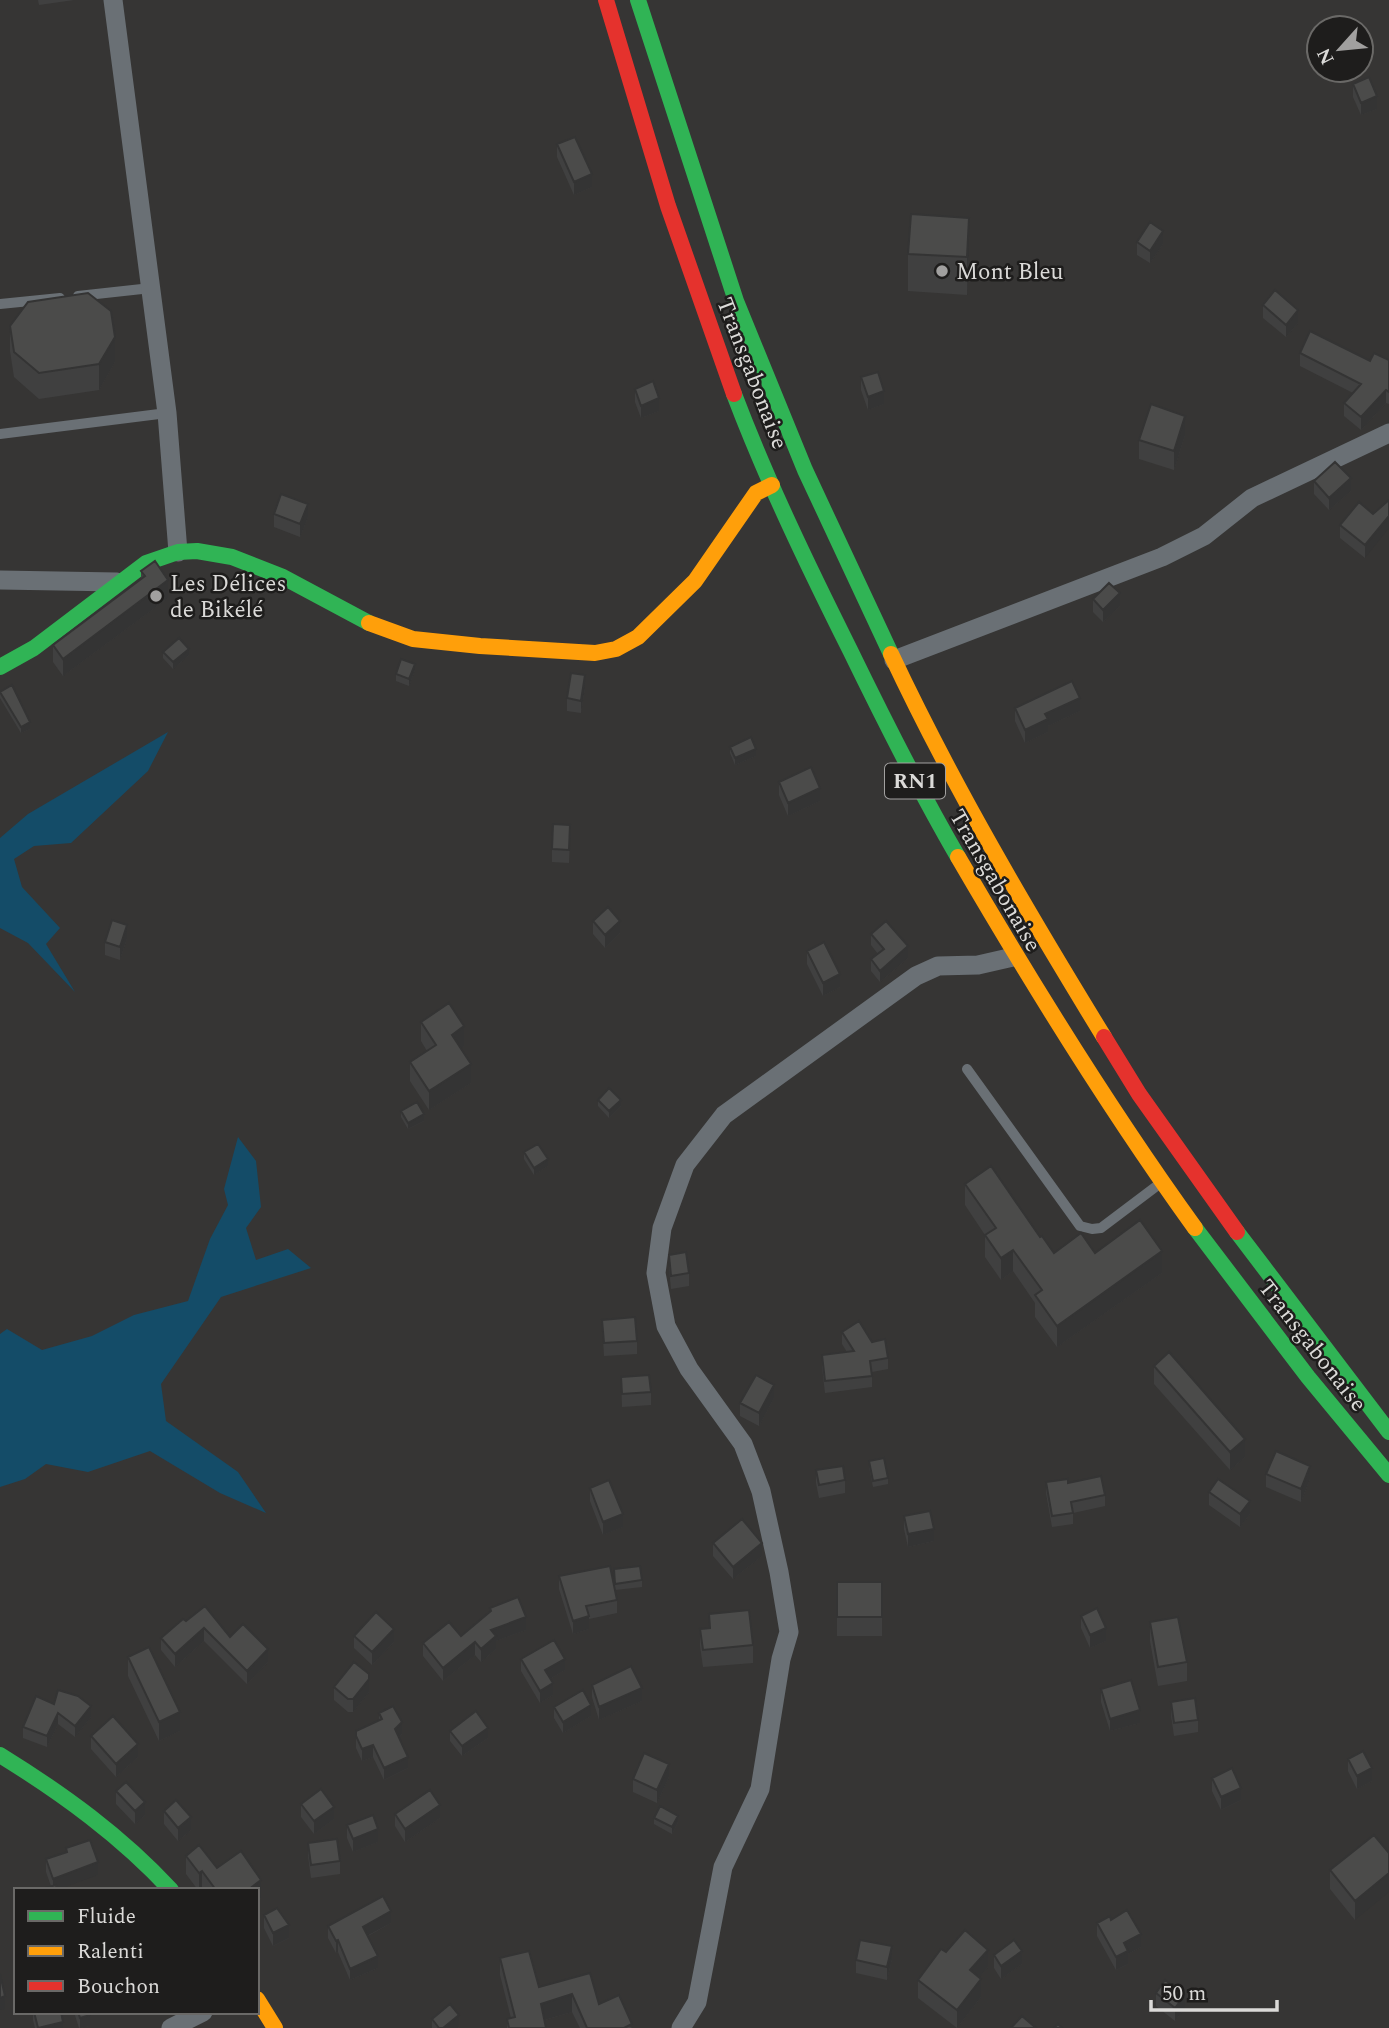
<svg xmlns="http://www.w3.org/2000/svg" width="1389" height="2028" font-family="Spectral,serif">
	<rect width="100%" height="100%" fill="#363534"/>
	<path fill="#144c68" d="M168,732L148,771L71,843L34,846L14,859L22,887L60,928L46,944L75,992L28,943L0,928V838L28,814Z
		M238,1137L256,1161L261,1207L246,1228L256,1260L288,1249L311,1268L221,1297L161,1384L166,1421L238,1472L266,1513L220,1493L150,1451L88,1472L46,1464L25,1479L0,1487V1334L7,1329L42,1350L92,1336L134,1315L188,1301L210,1239L228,1205L224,1189Z"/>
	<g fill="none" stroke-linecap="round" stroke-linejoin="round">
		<path stroke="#6a7075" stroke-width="10" d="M78,296L151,288
			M0,304L60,298
			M0,434L167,413
			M967,1069L1080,1226L1092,1229L1101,1228L1158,1185"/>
		<path stroke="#6a7075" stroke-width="19" d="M113,0L167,413L178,552
			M0,580L117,582
			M894,660L1162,557L1204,536L1252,498L1389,433
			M171,2028L203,2012
			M681,2028L697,2002L723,1867L760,1789L781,1659L789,1632L779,1572L761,1491L743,1444L689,1369L666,1326L656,1273L662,1228L685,1165L724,1115L916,976L938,966L978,965L1013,957"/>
		<path stroke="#30b455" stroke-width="16" d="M638,0L736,301L805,470L891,654
			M734,394C767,481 808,566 850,650C884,720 919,790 958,857
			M0,667L34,648L146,563L178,552L197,551L232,557L283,577L369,623
			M1195,1228L1308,1377L1389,1475
			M1237,1232L1389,1432
			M0,1755C63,1794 121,1836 171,1890"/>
		<path stroke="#ff9f0a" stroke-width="16" d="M369,623L413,639L480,646L595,653L616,649L638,637L695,581L756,493L772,485
			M891,654C953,786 1028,913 1104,1037
			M958,857C1032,984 1109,1109 1195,1228
			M257,1999L275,2028"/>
		<path stroke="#e5322d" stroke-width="16" d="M606,0L668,206L734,394
			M1104,1037L1139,1094L1237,1232"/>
	</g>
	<path fill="#404040" d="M38,0H74L39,5Z
		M1353,84L1377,109L1361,115L1353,97Z
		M557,144L592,187L574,195L557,157Z
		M1137,242L1163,244L1150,263L1137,255Z
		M908,254L969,255L967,295L908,291Z
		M1263,305L1298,323L1286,337L1263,318Z
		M10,326L115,362L99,390L39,399L14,377L10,351Z
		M1300,353L1370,361L1389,360V404L1386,403L1361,430L1344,416V403L1353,393L1300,366Z
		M861,377L884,404L868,410L861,390Z
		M635,389L659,411L641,418L635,402Z
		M1185,435L1174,470L1139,459V440Z
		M1314,481L1351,491L1329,510L1314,494Z
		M274,514L308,517L300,537L274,527Z
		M1373,514L1365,558L1340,538V525Z
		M141,571L168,598L63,676L53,662V645L141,579Z
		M1093,599L1120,606L1103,622L1093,612Z
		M163,652L189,655L173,669L163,658Z
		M415,670L409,686L396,681V674Z
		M585,688L581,713L567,711V698Z
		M0,691L30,729L21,733L0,698Z
		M1015,708L1080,711L1048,726V732L1025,743L1015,721Z
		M730,747L756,756L735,765L730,753Z
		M779,782L820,801L788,816L779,795Z
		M570,838L569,863L552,862V849Z
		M593,921L620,933L605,948L593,934Z
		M871,934L908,958L880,982L871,971V959L878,954L871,945Z
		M127,938L120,960L105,955V942Z
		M807,951L840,987L823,996L807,964Z
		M421,1022L464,1046L460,1048L471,1083L429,1110L410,1081V1062L427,1051L421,1041Z
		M598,1100L621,1106L609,1118L598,1106Z
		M401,1111L424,1121L408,1129L401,1117Z
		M524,1152L548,1166L534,1175L524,1159Z
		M965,1184L1040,1237L1054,1253H1095L1162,1273L1057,1347L1035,1317V1303L1013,1271L1001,1280L985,1257V1235L965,1205Z
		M669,1255L689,1273V1286L671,1289L669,1268Z
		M602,1320L637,1341V1354L604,1356Z
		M842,1332L872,1342L888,1358V1369L872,1372V1387L825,1393L822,1367V1355L847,1352L842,1344Z
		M1154,1366L1245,1457L1230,1470L1154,1384Z
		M621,1377L651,1392V1405L622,1407Z
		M774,1398L759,1426L740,1416V1403Z
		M869,1461L888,1478V1484L873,1487L869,1467Z
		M816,1470L845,1480V1493L819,1498L816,1483Z
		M1266,1474L1310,1479L1301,1502L1266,1487Z
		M1046,1482L1068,1483L1105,1495V1506L1073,1513V1524L1052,1527L1046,1493Z
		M590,1488L623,1527L603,1535L590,1501Z
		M1209,1492L1250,1514L1240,1527L1209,1505Z
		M904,1516L934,1541L908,1547L904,1529Z
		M713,1543L762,1556L733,1579L713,1556Z
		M614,1569L642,1580V1587L615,1590Z
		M559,1576L617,1600V1613L589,1619V1629L573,1634L559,1589Z
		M837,1582H882V1636H837Z
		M490,1608L526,1630L496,1641V1649L481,1662L475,1655L443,1681L423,1656V1643L461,1636L490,1612Z
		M709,1614L753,1645V1663L703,1667L700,1646V1629L709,1628Z
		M1081,1616L1106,1641L1090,1648L1081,1628Z
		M186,1621L230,1637L268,1662L247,1684L204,1641L175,1667L161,1650V1638Z
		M1150,1622L1187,1662V1681L1158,1686L1150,1641Z
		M354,1636L394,1642L372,1665L354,1648Z
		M128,1657L180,1731L159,1741L128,1676Z
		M521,1659L565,1670L550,1679L553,1695L540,1703L521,1671Z
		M592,1685L642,1701L599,1720L592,1697Z
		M334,1687L369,1692L353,1712H348L334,1700Z
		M1101,1689L1140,1723L1110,1731L1101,1702Z
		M1171,1702L1198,1720V1732L1174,1736L1171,1715Z
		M54,1704L91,1717L75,1737L58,1724L47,1747L23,1738V1727Z
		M554,1707L591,1716L563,1733L554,1718Z
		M379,1713L402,1734L399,1737L408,1768L384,1780L373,1757L362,1761L356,1748V1731L379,1720Z
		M450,1731L488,1738L462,1756L450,1741Z
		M91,1736L138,1757L116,1777L91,1749Z
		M1348,1759L1372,1781L1357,1789L1348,1771Z
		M669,1777L657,1803L633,1792V1779Z
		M1212,1778L1241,1800L1221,1810L1212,1791Z
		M116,1791L145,1815L135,1824L116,1804Z
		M301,1804L334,1819L314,1834L301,1817Z
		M164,1811L191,1830L178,1841L164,1824Z
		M395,1814L440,1818L405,1842L395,1826Z
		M654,1818L678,1822L672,1834L654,1824Z
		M347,1825L378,1842L353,1852L347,1838Z
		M1374,1835L1355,1920L1330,1889V1870Z
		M308,1843L340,1861V1874L311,1878L308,1856Z
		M199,1845L217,1868L241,1851L261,1880V1898L257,1901V1890H203L202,1889L198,1890L186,1874V1856Z
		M66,1848L98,1875L51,1886L46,1872V1859L66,1852Z
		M16,1913V1931L14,1927V1914Z
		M264,1915L289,1938L273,1946L264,1928Z
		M1111,1920L1141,1947L1128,1954V1964L1116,1970L1097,1936V1923Z
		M391,1923L368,1936L378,1968L350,1980L338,1952L336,1953L328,1938V1926Z
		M946,1952L988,1967L979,1977L981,1997L957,2028L918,1998V1980Z
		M994,1955L1022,1964L1001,1979L994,1968Z
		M500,1958L539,1987L590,1973L599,2004L632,2028H580L572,2012L545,2020L546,2028H507V2019L511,2018L500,1975Z
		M892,1959L887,1980L856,1973V1960Z
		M1156,1993L1185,2008L1175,2021L1156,2006Z
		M33,2012H61L63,2028H35L33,2020Z
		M74,2012H90V2026L79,2028Z
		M432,2019L459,2028H432Z"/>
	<path fill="#343434" d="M1377,96V109L1361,115V103Z
		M592,174V187L574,195V182Z
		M969,218V255L967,295V257Z
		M1163,231V244L1150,263V251Z
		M1298,310V323L1286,337V325Z
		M115,337V362L99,390V364Z
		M1386,390V403L1361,430V417Z
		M884,391V404L868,410V397Z
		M659,398V411L641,418V406Z
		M1185,416V435L1174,470V451Z
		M1351,478V491L1329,510V498Z
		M308,504V517L300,537V524Z
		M1389,516V528L1365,558V545Z
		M168,580V598L63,676V659Z
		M1120,593V606L1103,622V610Z
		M189,649V655L173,669V662Z
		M415,664V670L409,686V679Z
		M585,675V688L581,713V701Z
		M1080,698V711L1048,726V732L1025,743V730L1045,714Z
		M30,722V729L21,733V727Z
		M756,749V756L735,765V758Z
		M820,788V801L788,816V803Z
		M620,921V933L605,948V935Z
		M127,925V938L120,960V947Z
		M908,946V958L880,982V971Z
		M840,974V987L823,996V983Z
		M464,1026V1046L452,1054V1035Z
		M471,1064V1083L429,1110V1091Z
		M621,1100V1106L609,1118V1111Z
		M424,1114V1121L408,1129V1123Z
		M548,1159V1166L534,1175V1168Z
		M1013,1250V1271L1001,1280V1258Z
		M1162,1251V1273L1057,1347V1326Z
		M774,1385V1398L759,1426V1413Z
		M1245,1439V1457L1230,1470V1452Z
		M1310,1466V1479L1301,1502V1489Z
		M1250,1501V1514L1240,1527V1514Z
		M623,1514V1527L603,1535V1522Z
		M934,1529V1541L908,1547V1534Z
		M762,1543V1556L733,1579V1567Z
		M589,1616V1629L573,1634V1621Z
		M526,1617V1630L496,1641V1649L481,1662V1649L491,1630Z
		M204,1628V1641L175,1667V1654Z
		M1106,1628V1641L1090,1648V1635Z
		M394,1629V1642L372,1665V1652Z
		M475,1642V1655L443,1681V1668Z
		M268,1649V1662L247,1684V1671Z
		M565,1659V1670L545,1682V1670Z
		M369,1679V1692L353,1712V1699Z
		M553,1683V1695L540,1703V1691Z
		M642,1688V1701L599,1720V1707Z
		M591,1705V1716L563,1733V1722Z
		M91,1706V1717L75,1737V1726Z
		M1140,1710V1723L1110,1731V1719Z
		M180,1712V1731L159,1741V1722Z
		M58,1713V1724L47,1747V1736Z
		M402,1722V1734L395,1741V1729Z
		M488,1728V1738L462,1756V1746Z
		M138,1744V1757L116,1777V1764Z
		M373,1745V1757L362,1761V1749Z
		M408,1757V1768L384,1780V1768Z
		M669,1764V1777L657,1803V1790Z
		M1372,1768V1781L1357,1789V1776Z
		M1241,1788V1800L1221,1810V1797Z
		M145,1802V1815L135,1824V1811Z
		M440,1805V1818L405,1842V1829Z
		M334,1807V1819L314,1834V1821Z
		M678,1816V1822L672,1834V1827Z
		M191,1817V1830L178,1841V1828Z
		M378,1829V1842L353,1852V1839Z
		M98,1862V1875L57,1890H53V1879Z
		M202,1871V1889L199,1890V1873Z
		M1389,1873V1892L1355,1920V1901Z
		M261,1880V1898L257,1901V1890H248Z
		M391,1911V1923L363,1938V1927Z
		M289,1925V1938L273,1946V1933Z
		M1141,1934V1947L1128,1954V1964L1116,1970V1957L1124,1943Z
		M338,1940V1952L336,1953V1941Z
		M892,1946V1959L887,1980V1967Z
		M988,1950V1967L970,1988V1970Z
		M1022,1951V1964L1001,1979V1966Z
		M378,1956V1968L350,1980V1969Z
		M981,1979V1997L957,2028V2010Z
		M572,1994V2012L541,2021V2004Z
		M1185,1995V2008L1175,2021V2008Z
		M5,1996V2009L0,2010V1998Z
		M90,2015V2026L80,2028V2018Z
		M459,2015L458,2028H443Z
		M63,2022V2028H39Z"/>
	<path fill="#4b4b4a" stroke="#343434" stroke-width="2" d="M1369,77L1377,96L1361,103L1353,84Z
		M575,137L592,174L574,182L557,144Z
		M911,214L969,218L967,257L908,254Z
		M1150,222L1163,231L1150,251L1137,242Z
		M1275,290L1298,310L1286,325L1263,305Z
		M88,293L111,311L115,337L99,364L39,373L14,352L10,326L28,302Z
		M1310,331L1370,361L1374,353L1389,360V392L1386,390L1361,417L1344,403L1361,384L1300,353Z
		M878,372L884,391L868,397L861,377Z
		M653,381L659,398L641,406L635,389Z
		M1151,404L1185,416L1174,451L1139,440Z
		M1335,462L1351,478L1329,498L1314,481Z
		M281,494L308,504L300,524L274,514Z
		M1389,500V516L1365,545L1340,525L1359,502L1373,514Z
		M155,561L168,580L63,659L53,645L145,576L141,571Z
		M1109,583L1120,593L1103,610L1093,599Z
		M179,638L189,649L173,662L163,652Z
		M401,659L415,664L409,679L396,674Z
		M571,673L585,675L581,701L567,698Z
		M1072,681L1080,698L1045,714L1048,719L1025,730L1015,708Z
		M12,685L30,722L21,727L0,692Z
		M751,737L756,749L735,758L730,747Z
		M811,767L820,788L788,803L779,782Z
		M553,824L570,825L569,850L552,849Z
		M608,907L620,921L605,935L593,921Z
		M112,920L127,925L120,947L105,942Z
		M886,921L908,946L880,971L871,959L884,949L871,934Z
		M824,942L840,974L823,983L807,951Z
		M449,1003L464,1026L452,1035L471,1064L429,1091L410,1062L436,1045L421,1022Z
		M609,1088L621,1100L609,1111L598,1100Z
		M417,1102L424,1114L408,1123L401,1111Z
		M538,1144L548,1159L534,1168L524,1152Z
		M991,1166L1040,1237L1042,1236L1054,1253L1081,1233L1095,1253L1140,1220L1162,1251L1057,1326L1035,1295L1042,1290L1013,1250L1001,1258L985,1235L996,1228L965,1184Z
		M686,1252L689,1273L671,1276L669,1255Z
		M635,1317L637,1341L604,1343L602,1320Z
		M859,1321L872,1342L885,1339L888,1358L870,1361L872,1376L825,1381L822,1355L854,1351L842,1332Z
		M1169,1352L1245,1439L1230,1452L1154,1366Z
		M649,1375L651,1392L622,1394L621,1377Z
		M756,1375L774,1385L759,1413L740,1403Z
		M1276,1451L1310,1466L1301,1489L1266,1474Z
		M884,1458L888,1478L873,1481L869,1461Z
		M843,1466L845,1480L819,1485L816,1470Z
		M1101,1476L1105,1495L1071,1502L1073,1513L1052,1516L1046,1482L1068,1479V1483Z
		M1218,1479L1250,1501L1240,1514L1209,1492Z
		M609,1480L623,1514L603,1522L590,1488Z
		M930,1511L934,1529L908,1534L904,1516Z
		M742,1519L762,1543L733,1567L713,1543Z
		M610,1566L617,1600L586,1606L589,1616L573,1621L559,1576Z
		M640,1566L642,1580L615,1584L614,1569Z
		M837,1582H882V1617H837Z
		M518,1597L526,1617L491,1630L496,1636L481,1649L475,1642L443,1668L423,1643L449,1622L461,1636L491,1611L490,1608Z
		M205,1606L230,1637L243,1624L268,1649L247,1671L204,1628L175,1654L161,1638L183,1619L186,1621Z
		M1097,1608L1106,1628L1090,1635L1081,1616Z
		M749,1610L753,1645L703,1650L700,1629L710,1628L709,1614Z
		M376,1612L394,1629L372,1652L354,1636Z
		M1178,1617L1187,1662L1158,1667L1150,1622Z
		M554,1640L565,1659L545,1670L553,1683L540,1691L521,1659Z
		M149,1647L180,1712L159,1722L128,1657Z
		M354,1662L369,1674V1679L353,1699H348L334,1687Z
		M631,1666L642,1688L599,1707L592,1685Z
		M1131,1680L1140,1710L1110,1719L1101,1689Z
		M58,1690L78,1696L91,1706L75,1726L58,1713L47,1736L23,1727L36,1696L54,1704Z
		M583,1690L591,1705L563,1722L554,1707Z
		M1195,1698L1198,1720L1174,1723L1171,1702Z
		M393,1706L402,1722L395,1729L408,1757L384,1768L373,1745L362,1749L356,1736V1731L382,1719L379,1713Z
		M476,1711L488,1728L462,1746L450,1731Z
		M113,1716L138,1744L116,1764L91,1736Z
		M1363,1751L1372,1768L1357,1776L1348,1759Z
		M644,1753L669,1764L657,1790L633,1779Z
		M1232,1768L1241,1788L1221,1797L1212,1778Z
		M126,1782L145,1802L135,1811L116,1791Z
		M321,1789L334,1807L314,1821L301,1804Z
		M430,1790L440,1805L405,1829L395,1814Z
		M176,1800L191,1817L178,1828L164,1811Z
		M660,1806L678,1816L672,1827L654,1818Z
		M373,1815L378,1829L353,1839L347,1825Z
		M1374,1835L1389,1853V1873L1355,1901L1330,1870Z
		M337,1839L340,1861L311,1865L308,1843Z
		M90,1840L98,1862L53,1879L46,1859L67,1852L66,1848Z
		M199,1845L217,1868L241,1851L261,1880L248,1890H216L202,1871L199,1873L186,1856Z
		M56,1885L57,1890H42V1889Z
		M383,1896L391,1911L363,1927L378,1956L350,1969L338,1940L336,1941L328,1926Z
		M277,1908L289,1925L273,1933L264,1915Z
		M1127,1910L1141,1934L1124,1943L1128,1951L1116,1957L1097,1923L1110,1916L1111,1920Z
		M965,1930L988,1950L970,1970L981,1979L957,2010L918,1980L941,1949L946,1952Z
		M860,1940L892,1946L887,1967L856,1960Z
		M1014,1940L1022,1951L1001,1966L994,1955Z
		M529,1951L539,1987L590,1973L599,2004L619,1995L632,2024L624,2028H587L572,1994L541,2004L546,2028H509L507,2019L515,2017L500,1958Z
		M0,1974L5,1996L0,1998Z
		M1165,1980L1185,1995L1175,2008L1156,1993Z
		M450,2004L459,2015L443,2028H439L432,2019Z
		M34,2012H61L63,2022L38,2028Z
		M78,2012H90V2015L80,2018Z
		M1022,2016L1036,2028H1011Z
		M1058,2024L1062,2028H1054Z"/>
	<g fill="#a1a09f" stroke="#1e1d1c" stroke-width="2.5">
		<circle cx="942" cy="271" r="7"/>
		<circle cx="156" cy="596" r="7"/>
	</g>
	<g text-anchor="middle" stroke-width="5" stroke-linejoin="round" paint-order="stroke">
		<rect fill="#1e1d1c" stroke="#a2a1a0" stroke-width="2" x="885" y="763.5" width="60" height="35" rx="5"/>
		<g font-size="21" font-weight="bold" fill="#dbdad8">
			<text x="915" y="788">RN1</text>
		</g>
		<g font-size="23" fill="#dbdad8" stroke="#1e1d1c" text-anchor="start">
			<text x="956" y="279">Mont Bleu</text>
			<text x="170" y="591">Les Délices<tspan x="170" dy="26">de Bikélé</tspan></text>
		</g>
		<g font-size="23" fill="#dbdad8" stroke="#1e1d1c">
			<text transform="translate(753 373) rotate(69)" y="8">Transgabonaise</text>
			<text transform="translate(996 880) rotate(60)" y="8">Transgabonaise</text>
			<text transform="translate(1313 1345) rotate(52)" y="8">Transgabonaise</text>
		</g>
	</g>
	<rect x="14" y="1888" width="245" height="126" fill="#1e1d1c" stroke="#6a6967" stroke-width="2"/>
	<rect x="28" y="1911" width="35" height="10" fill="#30b455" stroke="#6a6967" stroke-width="2"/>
	<text x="77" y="1923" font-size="21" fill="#dbdad8">Fluide</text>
	<rect x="28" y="1946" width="35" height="10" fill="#ff9f0a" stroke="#6a6967" stroke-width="2"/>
	<text x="77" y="1958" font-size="21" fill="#dbdad8">Ralenti</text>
	<rect x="28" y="1981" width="35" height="10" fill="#e5322d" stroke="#6a6967" stroke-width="2"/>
	<text x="77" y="1993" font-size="21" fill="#dbdad8">Bouchon</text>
	<g transform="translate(1340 49) rotate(243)"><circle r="33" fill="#1e1d1c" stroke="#6a6967" stroke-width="2"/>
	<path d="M0-5L12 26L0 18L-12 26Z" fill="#a1a09f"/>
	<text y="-10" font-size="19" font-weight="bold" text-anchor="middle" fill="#dbdad8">N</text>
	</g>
	<path d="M1151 2000v10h126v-10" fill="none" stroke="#dbdad8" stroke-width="3.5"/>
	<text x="1162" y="2000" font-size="21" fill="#dbdad8" stroke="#1e1d1c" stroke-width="5" paint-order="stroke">50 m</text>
</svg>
